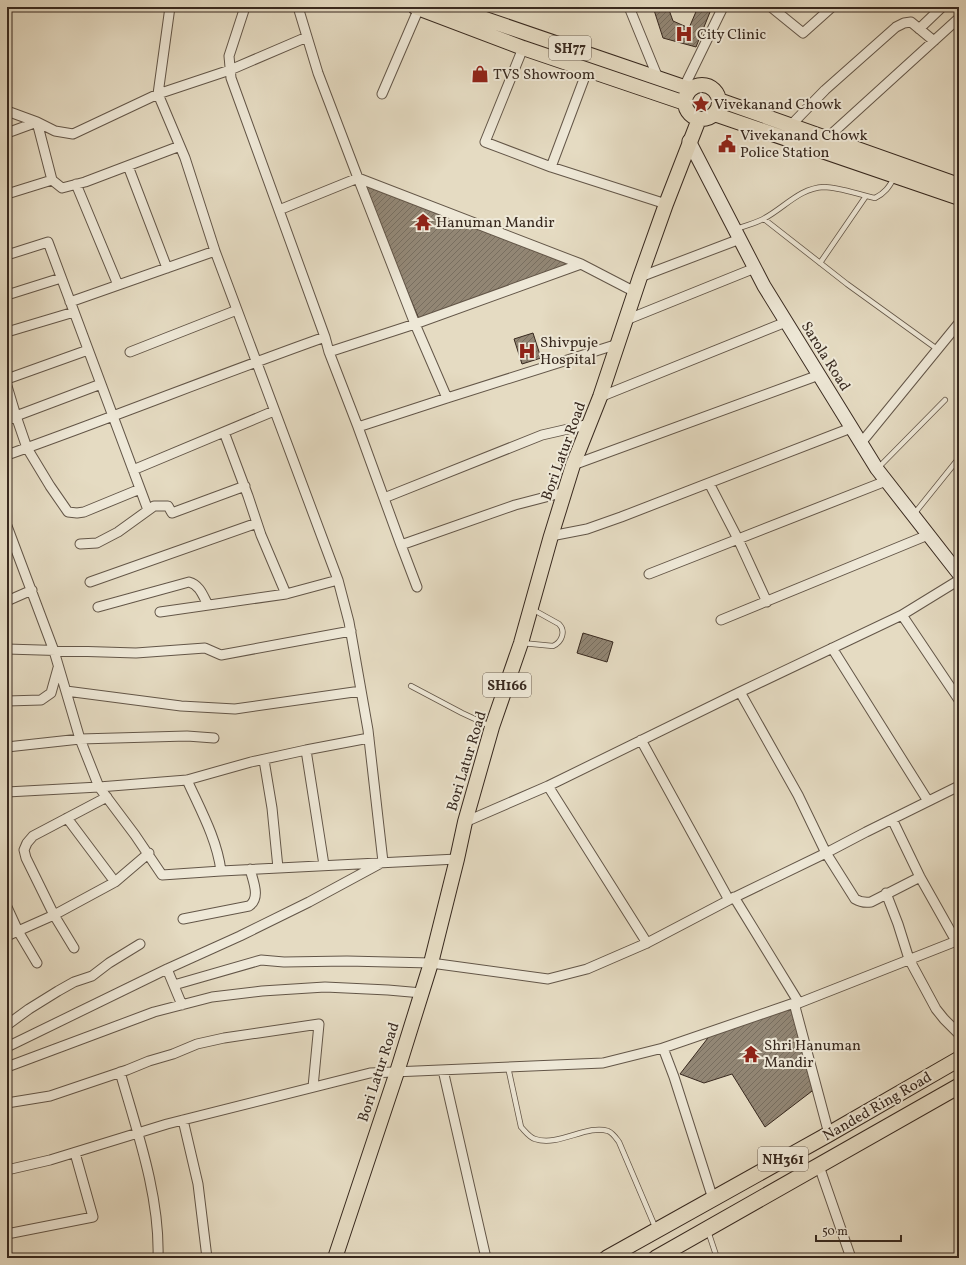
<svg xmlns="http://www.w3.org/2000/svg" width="966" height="1265" font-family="Vollkorn,serif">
	<defs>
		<pattern id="building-hatch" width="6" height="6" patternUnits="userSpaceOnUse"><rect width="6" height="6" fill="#928674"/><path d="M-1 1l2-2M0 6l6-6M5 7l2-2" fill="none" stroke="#786e5f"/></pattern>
	</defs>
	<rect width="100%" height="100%" fill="#e5dbc2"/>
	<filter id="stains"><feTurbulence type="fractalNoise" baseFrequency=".005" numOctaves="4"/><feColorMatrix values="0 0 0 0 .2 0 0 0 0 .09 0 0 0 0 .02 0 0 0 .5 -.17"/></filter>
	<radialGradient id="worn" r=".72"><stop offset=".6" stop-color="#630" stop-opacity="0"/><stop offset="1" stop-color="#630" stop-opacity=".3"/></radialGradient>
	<path fill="url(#building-hatch)" stroke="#38291f" d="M653,7H668L673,21L689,28L698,7H712L696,47L663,38Z
		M360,181L574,264L419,319Z
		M533,333L541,358L522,364L514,339Z
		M583,633L613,642L607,662L577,653Z
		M792,1006L816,1088L765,1127L732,1074L704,1083L680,1074L711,1034Z"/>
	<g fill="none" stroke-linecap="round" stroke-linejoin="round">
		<g stroke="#635648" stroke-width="6">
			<path id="service" d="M764,219L847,284L937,349
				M737,229C746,225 757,223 765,218C785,207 800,188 824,187C839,187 860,195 875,198C885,193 889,187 894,178
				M820,263L866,196
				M878,468L945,400
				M914,514L959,458
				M522,643L553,646C562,642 566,631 559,624L532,609
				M411,686L462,713L490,726
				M508,1067L521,1127C525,1131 529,1137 535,1139C559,1147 587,1124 608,1131C613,1133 616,1138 619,1142L656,1229
				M708,1231L717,1258"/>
		</g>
		<g stroke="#635648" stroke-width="11">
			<path id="minor" d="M245,7L229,56L231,78L325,337L329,352L358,427L447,398L618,344
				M298,7L318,73L358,178L581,264L635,292
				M629,7L658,78
				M771,7L803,33L832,7
				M919,29L942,7
				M523,48L485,142L551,167
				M587,71L551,167L666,204
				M684,87L723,7
				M382,94L419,8
				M7,111L37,122
				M791,125L825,90L896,27L904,23L911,22L934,41
				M7,133L37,122
				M827,138L959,18
				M128,166L167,268
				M52,180L62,188L85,182L180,146
				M76,184L118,285
				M7,194L52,180L37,122L55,131L73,134L158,94L230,70L307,37
				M279,210L358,178L415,324L581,264
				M7,255L48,242L148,510
				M640,277L740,239
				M7,295L61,278
				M70,302L215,251
				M626,320L755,268
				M7,332L74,312
				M130,352L237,310
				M329,352L415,324L447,398
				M7,379L88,350
				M7,386L16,416L101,384
				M600,397L786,322
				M7,420L16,416L27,448L50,486L68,512L77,513L84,512L140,489
				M358,427L401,545L515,505L565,492
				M224,432L248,496L261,535L286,594
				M861,443L959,323
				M7,455C114,417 218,375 325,337
				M573,465L819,375
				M133,470L274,411
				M709,483L738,539L767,602
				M384,498L542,435L590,424
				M7,526L54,651L80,739L99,787L135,835L162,875L221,871L457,859
				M551,536L587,529L621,517L851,428
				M80,544L97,543L118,532L154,506H168L172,513L245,486
				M401,545L417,587
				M649,574L886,481
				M90,582L257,523
				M7,601L32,590
				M98,607L189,582C200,585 203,596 208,605
				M160,612L286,594L338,580
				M902,615L959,700
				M721,620L928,535
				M832,648L928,801
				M7,649L136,653L205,648L221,655L351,631
				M66,691L181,706L235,709L361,691
				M740,692L798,795L826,853L855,899C860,902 865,903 871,902L920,877
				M7,701L41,700L51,693L58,668
				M641,740L729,900
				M7,747L80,739L187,736L214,738
				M306,750L324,865
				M264,760L272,808L278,868
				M187,780C200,809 217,839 221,871
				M548,786L647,943
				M7,792L99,787L187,780L251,762L306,750L369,738
				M67,818L115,882
				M892,819L920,877L956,941
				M465,822L548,786L740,692L902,615L959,580
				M886,893L898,924L909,959L936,1009L944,1019L959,1034
				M734,897L799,1003
				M7,907L18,931L54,915L115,882L149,853
				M183,919L249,906C261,898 253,881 250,869
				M7,936L18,931L37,963
				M74,948L54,915L26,858L24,850L27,843L33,836L107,797
				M167,969L182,1005
				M174,985L261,960L284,962L347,961L431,963L548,979L587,969L647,943L729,900L826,853L866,832L959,786
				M7,1025L29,1009L58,991L74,982L92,976L109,963L140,944
				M7,1047L167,969L240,936L309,902L383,862L368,730L349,622L338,580L215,251L185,158L158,94L170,7
				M663,1048L674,1077L713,1199
				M7,1067L154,1012L212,997L262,991L325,987L388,990L422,993
				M443,1070L486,1258
				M120,1072C137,1131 160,1196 158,1258
				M7,1103L50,1096L127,1070L149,1061L173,1054L197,1044L224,1038L319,1024L313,1087
				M183,1120L198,1184L207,1258
				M829,1134L794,1003H799L959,940
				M819,1166L851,1258
				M7,1170L50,1160L167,1124L370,1073L603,1063L663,1048L794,1003
				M7,1234L93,1217L75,1153"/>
		</g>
		<g stroke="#38291f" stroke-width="15">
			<path id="secondary" d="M689,141L764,286L877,469L959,574"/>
		</g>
		<g stroke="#38291f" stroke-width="16">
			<path id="primary" d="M415,7L523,48L685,103
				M450,7L690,89
				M685 102a17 17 0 1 1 34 0a17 17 0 1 1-34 0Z
				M719,100L959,185
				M714,114L959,198
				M335,1258L397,1072L431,963L457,859L465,822L492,727L521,643L551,536L573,465L600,397L640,277L666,204L699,119"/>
		</g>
		<g stroke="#38291f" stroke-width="17">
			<path id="trunk" d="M607,1258L829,1134L959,1059
				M656,1258L959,1086"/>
		</g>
		<use href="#service" stroke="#eee8d7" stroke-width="4.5"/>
		<use href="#minor" stroke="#eee8d7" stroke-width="9"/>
		<use href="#secondary" stroke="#eee8d7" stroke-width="13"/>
		<use href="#primary" stroke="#e5dbc2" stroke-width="14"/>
		<use href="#trunk" stroke="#e5dbc2" stroke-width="15"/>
	</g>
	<defs>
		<g id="hospital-bare" transform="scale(1.38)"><path d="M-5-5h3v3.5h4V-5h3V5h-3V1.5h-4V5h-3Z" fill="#8f2418" stroke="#eee8d7" stroke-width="2.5" paint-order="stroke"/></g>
		<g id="shop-bare" transform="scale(1.38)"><path d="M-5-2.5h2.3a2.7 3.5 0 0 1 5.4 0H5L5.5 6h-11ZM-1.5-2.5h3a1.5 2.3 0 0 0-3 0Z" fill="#8f2418" stroke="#eee8d7" stroke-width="2.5" paint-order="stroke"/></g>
		<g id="sight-bare" transform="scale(1.38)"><path d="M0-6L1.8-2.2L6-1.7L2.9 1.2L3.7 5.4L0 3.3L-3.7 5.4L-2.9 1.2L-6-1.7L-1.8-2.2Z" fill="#8f2418" stroke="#eee8d7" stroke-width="2.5" paint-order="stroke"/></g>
		<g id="civic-bare" transform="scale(1.38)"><path d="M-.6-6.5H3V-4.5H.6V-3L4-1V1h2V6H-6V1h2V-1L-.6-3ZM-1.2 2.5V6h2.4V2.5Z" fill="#8f2418" stroke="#eee8d7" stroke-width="2.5" paint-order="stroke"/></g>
		<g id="temple-bare" transform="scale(1.38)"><path d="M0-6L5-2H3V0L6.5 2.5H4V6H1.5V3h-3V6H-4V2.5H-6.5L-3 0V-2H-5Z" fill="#8f2418" stroke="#eee8d7" stroke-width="2.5" paint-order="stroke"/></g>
	</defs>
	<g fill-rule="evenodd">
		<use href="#hospital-bare" x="684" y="34"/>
		<use href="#shop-bare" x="480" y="74"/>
		<use href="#sight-bare" x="701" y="104"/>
		<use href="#civic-bare" x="727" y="144"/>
		<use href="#temple-bare" x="423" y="222"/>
		<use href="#hospital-bare" x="527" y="351"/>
		<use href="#temple-bare" x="751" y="1054"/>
	</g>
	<g text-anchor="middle" stroke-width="4" stroke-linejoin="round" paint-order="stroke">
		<g fill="#eee8d7" stroke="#6f6256" stroke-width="1">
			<rect x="549" y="36" width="42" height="24" rx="3"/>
			<rect x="483" y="673" width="48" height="24" rx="3"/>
			<rect x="758" y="1147" width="50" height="24" rx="3"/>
		</g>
		<g font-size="14" font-weight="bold" fill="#38291f">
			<text x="570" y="53">SH77</text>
			<text x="507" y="690">SH166</text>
			<text x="783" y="1164">NH361</text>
		</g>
		<g font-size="15" fill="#38291f" stroke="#eee8d7" text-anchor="start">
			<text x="697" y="39">City Clinic</text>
			<text x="493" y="79">TVS Showroom</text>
			<text x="714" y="109">Vivekanand Chowk</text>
			<text x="740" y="140">Vivekanand Chowk<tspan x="740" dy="17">Police Station</tspan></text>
			<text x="436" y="227">Hanuman Mandir</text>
			<text x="540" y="347">Shivpuje<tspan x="540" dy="17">Hospital</tspan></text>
			<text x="764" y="1050">Shri Hanuman<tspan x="764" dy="17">Mandir</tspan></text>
		</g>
		<g font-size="15" fill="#38291f" stroke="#eee8d7">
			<text transform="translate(826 356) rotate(58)" y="5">Sarola Road</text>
			<text transform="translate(563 451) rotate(-70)" y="5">Bori Latur Road</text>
			<text transform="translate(466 761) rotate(-73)" y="5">Bori Latur Road</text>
			<text transform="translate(378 1072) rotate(-72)" y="5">Bori Latur Road</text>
			<text transform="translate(877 1106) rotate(-30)" y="5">Nanded Ring Road</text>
		</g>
	</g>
	<rect width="966" height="1265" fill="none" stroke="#e5dbc2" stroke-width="24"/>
	<rect x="8" y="8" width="950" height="1249" fill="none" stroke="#38291f" stroke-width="2"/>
	<rect x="12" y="12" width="942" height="1241" fill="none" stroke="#38291f"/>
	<path d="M816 1235v6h85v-6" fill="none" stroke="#38291f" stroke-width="2"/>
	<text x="822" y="1235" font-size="12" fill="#38291f" stroke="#eee8d7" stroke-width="3" paint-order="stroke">50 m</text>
	<rect width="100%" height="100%" filter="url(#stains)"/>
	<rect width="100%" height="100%" fill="url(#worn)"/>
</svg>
